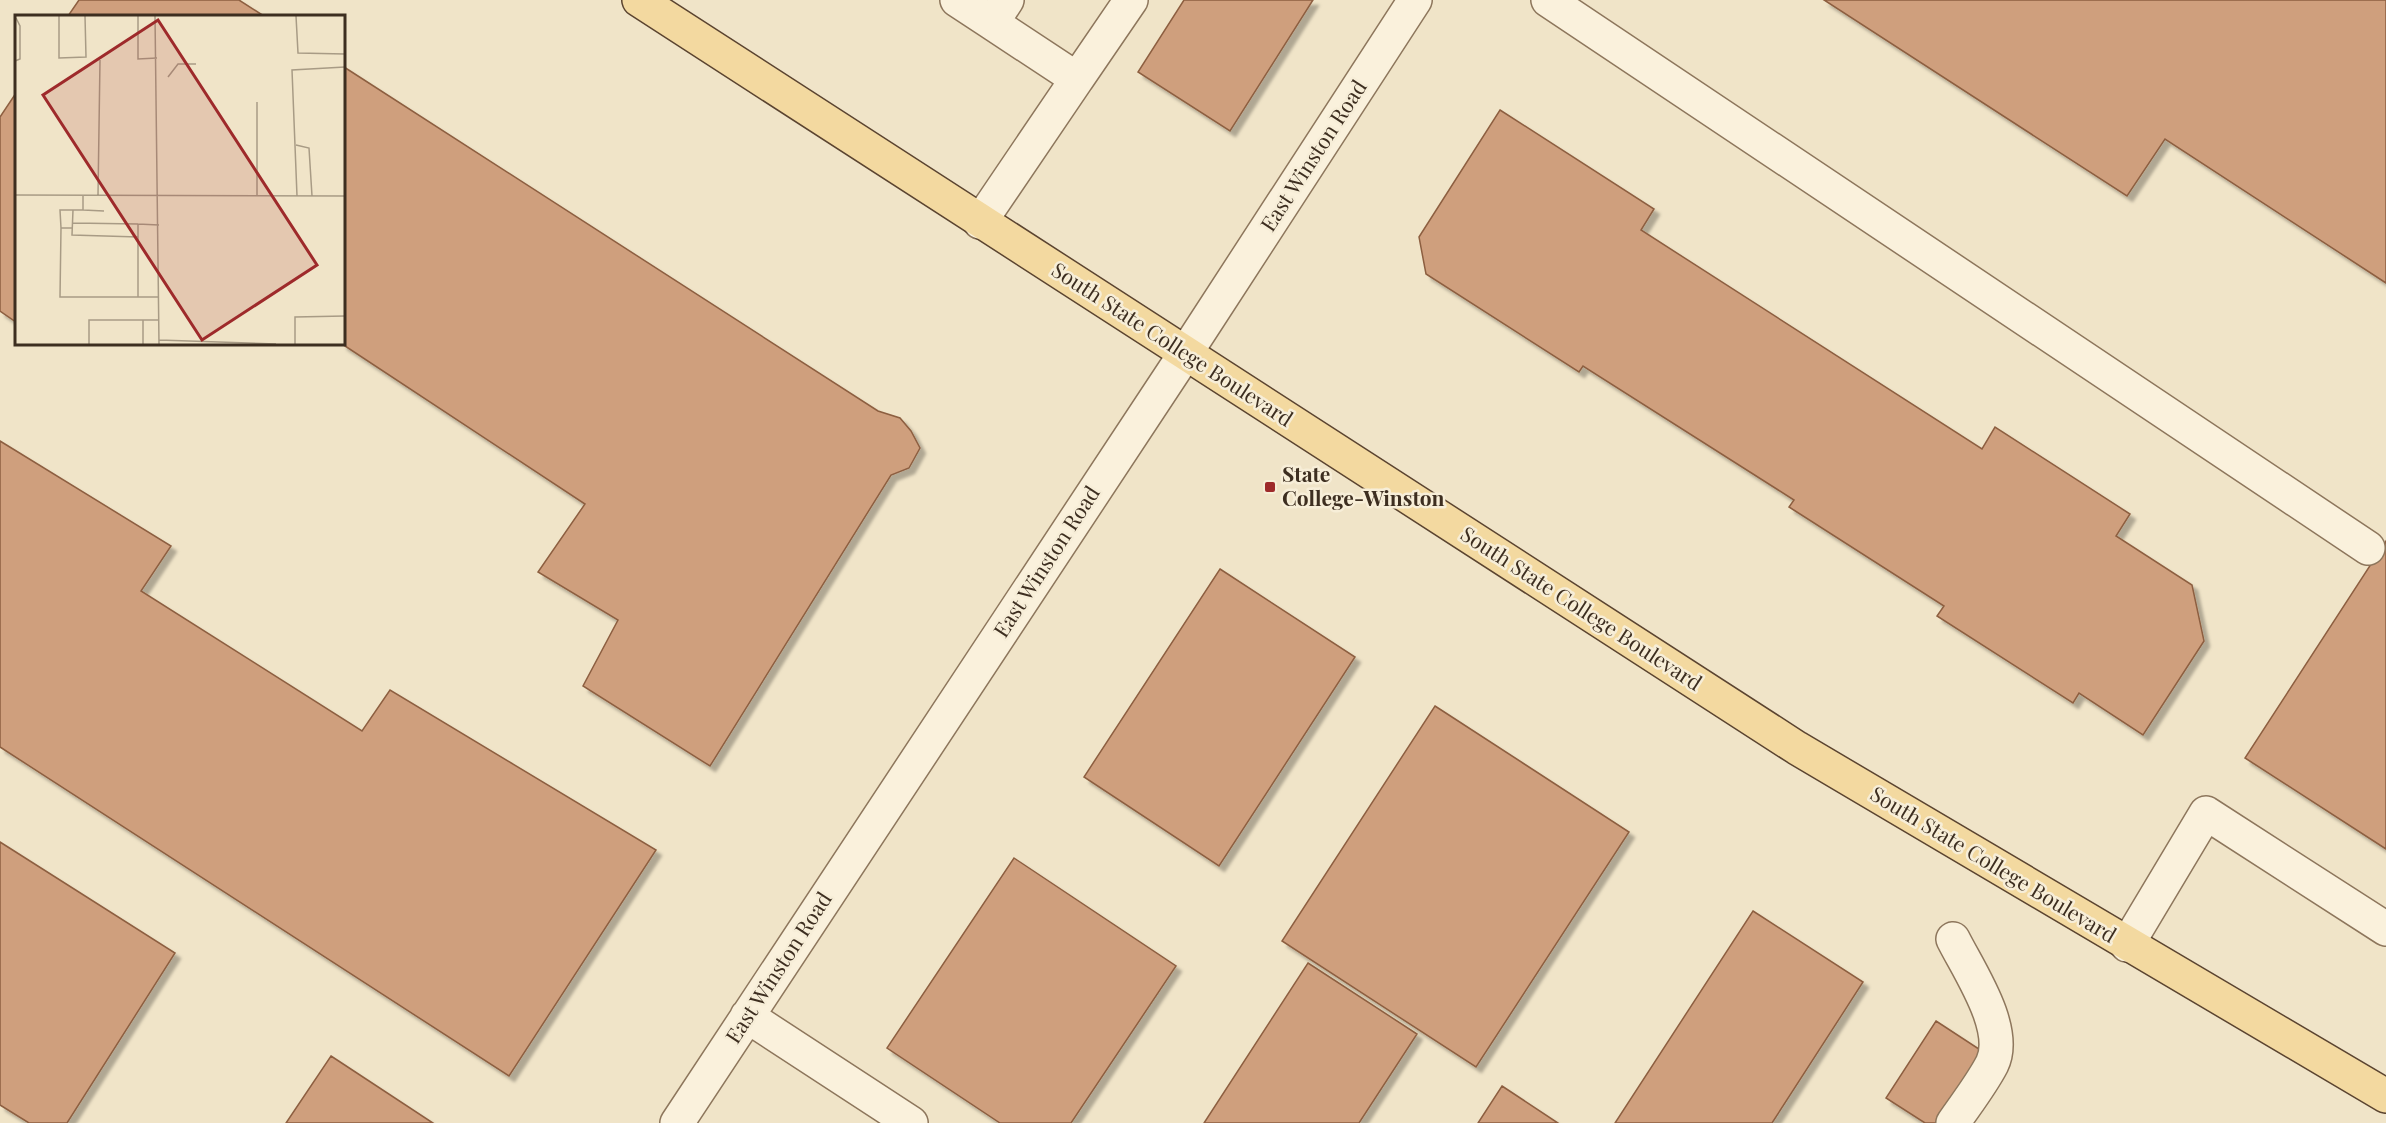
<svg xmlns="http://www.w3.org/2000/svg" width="2386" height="1123" font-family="'Playfair Display',serif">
	<defs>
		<filter id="shadow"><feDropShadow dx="5.5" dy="5.5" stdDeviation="1.5" flood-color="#0004"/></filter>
	</defs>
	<rect width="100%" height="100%" fill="#f0e4c8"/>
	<path fill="#cf9f7d" stroke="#8d5f41" stroke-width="1.5" filter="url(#shadow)" d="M79,0H239L264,16H68Z
		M1184,0H1313L1230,131L1138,72Z
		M1824,0H2386V283L2165,139L2127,196Z
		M344,67L878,411L900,418L911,431L920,448L909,468L891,475L710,766L583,686L618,620L538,572L585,504L342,344Z
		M16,93V322L0,311V117Z
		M1500,110L1654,209L1641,230L1982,449L1995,427L2130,514L2116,536L2192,585L2204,641L2143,735L2079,693L2073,703L1937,616L1944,606L1789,507L1794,500L1583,366L1579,372L1426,274L1419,237Z
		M0,441L171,546L141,591L362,731L390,690L656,850L509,1076L0,747Z
		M2386,541V849L2245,758Z
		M1220,569L1355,657L1219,866L1084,777Z
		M1435,706L1629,832L1476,1067L1282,941Z
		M0,842L175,953L67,1123H29L0,1105Z
		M1014,858L1176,966L1071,1123H1000L887,1048Z
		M1753,911L1863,982L1772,1123H1615Z
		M1308,963L1417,1034L1359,1123H1204Z
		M1936,1021L1985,1053L1940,1123H1925L1886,1098Z
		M331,1056L433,1123H286Z
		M1502,1086L1558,1123H1478Z"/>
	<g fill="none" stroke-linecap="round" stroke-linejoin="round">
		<g stroke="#8d765c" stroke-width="36">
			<path id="minor" d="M957,0L992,23
				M1548,0L2368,548
				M1077,79L1131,0
				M980,222L1077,79L992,23L1007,0
				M2127,945L2206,813L2386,929
				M747,1016L911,1123
				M677,1123L1185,354L1415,0
				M1953,1123C1966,1104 1981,1085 1992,1064C2009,1029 1969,971 1953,939"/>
		</g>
		<g stroke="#5b4430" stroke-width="36">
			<path id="major" d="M639,0L1797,748L2386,1096"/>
		</g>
		<use href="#minor" stroke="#faf1dc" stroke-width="33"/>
		<use href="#major" stroke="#f3d9a0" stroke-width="33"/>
	</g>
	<rect fill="#9e2a2b" stroke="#f7eed8" stroke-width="2" x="1264" y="481" width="12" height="12" rx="3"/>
	<g text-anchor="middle" stroke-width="5" stroke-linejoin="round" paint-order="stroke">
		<g font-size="21" fill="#3d2e20" stroke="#f7eed8">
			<text transform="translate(1314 156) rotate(-57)" y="7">East Winston Road</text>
			<text transform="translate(1172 345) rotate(33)" y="7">South State College Boulevard</text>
			<text transform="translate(1047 562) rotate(-57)" y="7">East Winston Road</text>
			<text transform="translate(1581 609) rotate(33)" y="7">South State College Boulevard</text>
			<text transform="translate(1993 865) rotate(31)" y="7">South State College Boulevard</text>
			<text transform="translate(779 968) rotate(-57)" y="7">East Winston Road</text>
		</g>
		<g font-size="21" font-weight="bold" fill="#3d2e20" stroke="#f7eed8" text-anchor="start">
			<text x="1282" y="482">State<tspan x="1282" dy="24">College-Winston</tspan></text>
		</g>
	</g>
	<g transform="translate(15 15)">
		<rect width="330" height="330" fill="#f0e4c8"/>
		<path fill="none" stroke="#a89b85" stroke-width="1.5" d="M44,1V43L71,42L70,1M123,1V44L142,43M140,1L144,329M281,1L283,38L330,39M0,46L5,44V11L1,3M153,62L163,49H181M242,87V180M281,130L294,133L297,181M0,180L330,181M68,180V195H58L57,220L123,222V209L144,210M83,180L85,45M282,181L277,55L330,52M68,195L89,196M58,208L123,209M46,213L45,282H144M57,213H46L45,195H58M123,222V282M128,305V329M144,325L261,329M74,329V305H144M280,329V302L330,301"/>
		<path fill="#9e2a2b" fill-opacity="0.15" stroke="#9e2a2b" stroke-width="3" d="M143,5L302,250L187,325L28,80Z"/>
		<rect width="330" height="330" fill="none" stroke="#3d2e20" stroke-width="3"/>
	</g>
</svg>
